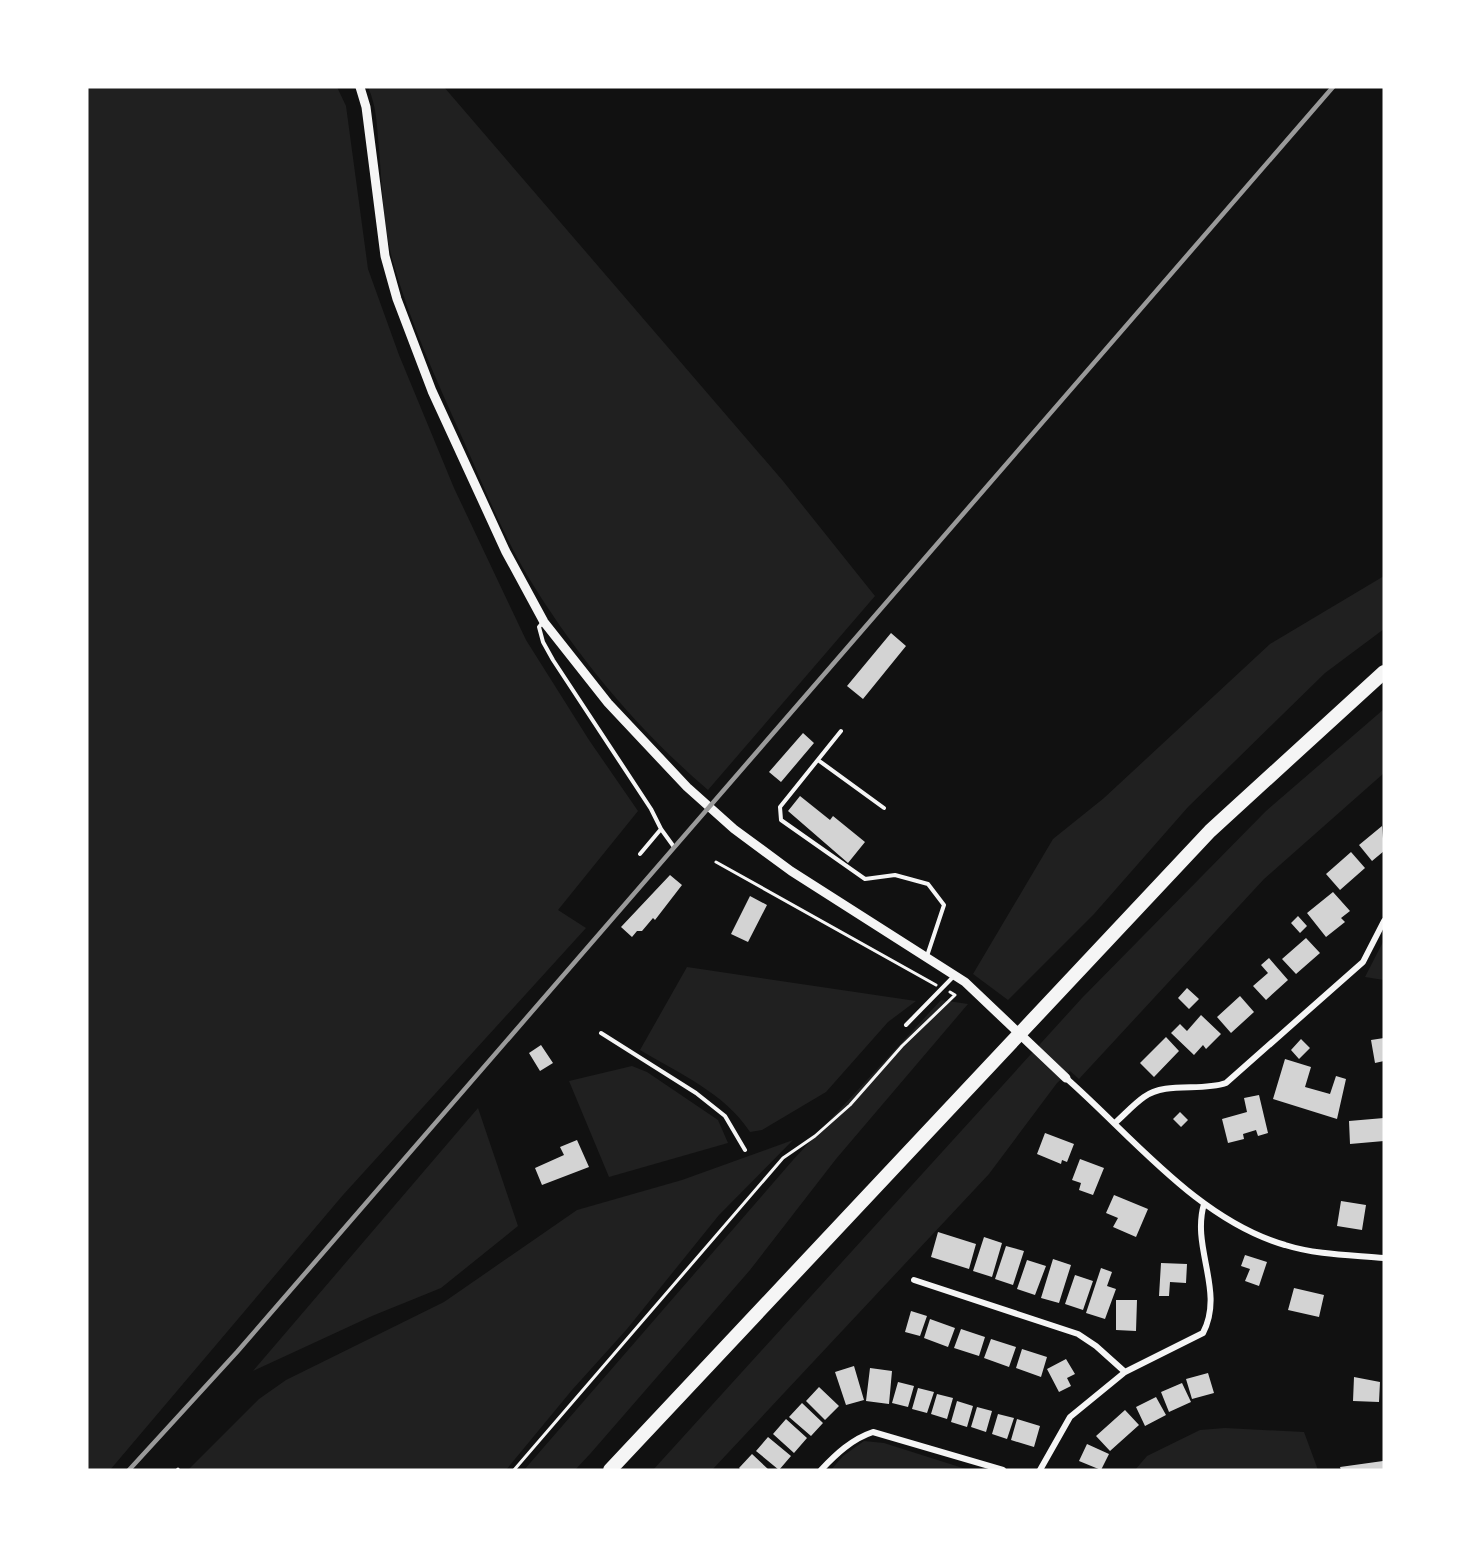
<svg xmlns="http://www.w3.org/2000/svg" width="1471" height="1557" font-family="'Public Sans',sans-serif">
	<rect width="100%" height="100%" fill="#111"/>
	<path fill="#202020" d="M87,87H337L346,106L368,269L399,355L454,488L526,640L589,740L638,811L558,910L586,928L343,1195L110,1470H87Z
		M368,87H444L783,481L875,596L708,790C636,728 576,656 527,575C501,531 482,482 461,435C436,379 410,322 393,262C383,227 382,185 379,149C377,128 377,107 368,87Z
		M1384,576V629L1325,673L1188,807L1094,914L1008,1000L973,974L1053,839L1104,798L1270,644Z
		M1384,709V773L1264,879L1079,1079L1070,1071L1057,1083L989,1174L712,1470H653L1082,998L1266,811Z
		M1384,940V980L1365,977Z
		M687,967L916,1001L888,1022L826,1092L762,1130L750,1132C725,1093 678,1073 640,1050Z
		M941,1000L968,1004L836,1159L750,1270L590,1454L575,1470H524L793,1160Z
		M632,1066L647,1072L718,1120L728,1143L609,1177L569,1081Z
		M478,1108L518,1226L441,1288L372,1316L253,1371Z
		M793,1140L719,1215L627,1329L572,1390L506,1470H188L259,1399L286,1380L444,1302L577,1210L682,1180Z
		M1225,1428L1304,1432L1318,1470H1135L1147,1456L1200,1430Z
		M864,1441L884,1443L969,1470H831L843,1456Z"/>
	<path fill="#d3d3d3" d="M891,633L906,646L863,699L847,686Z
		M803,733L814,743L781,782L769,772Z
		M800,796L830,820L833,816L865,842L848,863L788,811Z
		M1382,826L1384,851L1372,861L1359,845Z
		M1351,852L1365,868L1340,890L1326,874Z
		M670,875L682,885L655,920L653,918L642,931H637L632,937L621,927Z
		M1333,892L1350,911L1341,918L1345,922L1326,937L1307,913Z
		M750,896L767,905L748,942L731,934Z
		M1298,916L1307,926L1300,933L1291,923Z
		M1306,938L1320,953L1296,974L1282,959Z
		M1269,958L1288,980L1266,1000L1253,986L1268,973L1261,965Z
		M1187,988L1199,999L1189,1009L1178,998Z
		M1240,996L1254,1012L1231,1033L1217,1017Z
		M1201,1015L1221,1034L1206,1049L1203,1045L1194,1055L1171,1033L1180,1024L1187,1031Z
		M1166,1037L1179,1051L1154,1077L1140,1063Z
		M1384,1038V1061L1375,1063L1371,1040Z
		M1301,1039L1310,1048L1299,1059L1291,1050Z
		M541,1045L553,1063L540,1071L529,1053Z
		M1285,1059L1311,1067L1305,1087L1330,1094L1336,1076L1346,1079L1337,1119L1273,1099Z
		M1259,1095L1268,1133L1258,1136L1256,1130L1243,1134L1244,1139L1228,1143L1222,1119L1247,1112L1244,1098Z
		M1180,1112L1188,1120L1181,1127L1173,1119Z
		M1384,1118V1141L1350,1144L1349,1121Z
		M1045,1133L1074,1144L1067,1162L1062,1160L1061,1164L1037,1154Z
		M577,1140L589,1167L542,1185L535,1168L564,1155L560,1147Z
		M1080,1159L1104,1168L1093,1195L1079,1190L1081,1183L1072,1180Z
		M1114,1195L1148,1209L1136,1237L1113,1227L1118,1218L1106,1213Z
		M1341,1201L1366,1205L1362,1230L1337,1226Z
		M938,1232L976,1244L969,1269L931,1257Z
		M984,1237L1002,1243L992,1277L973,1271Z
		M1006,1246L1024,1251L1013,1285L995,1279Z
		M1245,1255L1267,1262L1259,1286L1245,1281L1250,1269L1241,1266Z
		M1053,1259L1071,1265L1059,1303L1041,1298Z
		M1027,1260L1046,1266L1035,1295L1017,1289Z
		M1161,1263L1187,1264L1186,1283L1170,1282L1169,1296H1159Z
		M1101,1268L1112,1272L1107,1286L1116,1289L1105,1319L1086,1313Z
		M1075,1275L1093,1281L1083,1310L1065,1304Z
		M1294,1288L1324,1295L1319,1317L1288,1310Z
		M1116,1300H1137L1136,1331L1116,1330Z
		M911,1311L927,1316L920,1336L905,1332Z
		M930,1319L955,1328L948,1347L924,1338Z
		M961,1329L985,1337L979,1356L954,1348Z
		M991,1339L1016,1347L1009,1367L984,1358Z
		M1022,1349L1047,1357L1041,1377L1016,1368Z
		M1066,1359L1075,1374L1067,1378L1071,1386L1059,1392L1047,1369Z
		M854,1366L864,1400L846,1405L835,1372Z
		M870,1368L892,1371L889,1404L866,1401Z
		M1208,1373L1214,1393L1192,1399L1186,1379Z
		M1354,1377L1380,1382L1379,1402L1353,1401Z
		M898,1382L914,1386L908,1407L892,1403Z
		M1182,1383L1191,1402L1169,1412L1161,1392Z
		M819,1387L839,1406L825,1420L806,1401Z
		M918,1388L934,1392L927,1413L912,1409Z
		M937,1394L953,1398L947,1419L931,1414Z
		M1156,1397L1166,1415L1145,1426L1136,1407Z
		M957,1401L973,1406L967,1427L951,1422Z
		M802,1403L823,1423L811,1436L789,1417Z
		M977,1407L992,1411L986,1432L971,1427Z
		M1125,1410L1139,1425L1110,1451L1096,1436Z
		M998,1414L1014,1418L1007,1439L992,1434Z
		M786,1419L807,1438L794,1453L773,1434Z
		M1017,1419L1040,1426L1034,1447L1011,1440Z
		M768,1437L791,1456L779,1470L756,1451Z
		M1087,1444L1109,1454L1101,1470L1079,1461Z
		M752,1454L769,1470H741L739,1468Z
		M1383,1461L1384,1470H1341L1340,1467Z"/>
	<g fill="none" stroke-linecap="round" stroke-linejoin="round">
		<path stroke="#f5f5f5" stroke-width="3" d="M716,862L936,985
			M177,1470L178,1469
			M514,1470L783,1158L815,1136L850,1105L902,1046L955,995L950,992"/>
		<path stroke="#f5f5f5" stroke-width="4" d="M543,622L539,627L543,642L553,660L651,809L661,829L640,854
			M841,731L780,807L781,820L865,879L895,875L928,884L944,905L927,956
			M818,760L884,808
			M661,829L674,847
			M906,1025L953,977
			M601,1033L696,1093L725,1116L745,1150"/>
		<path stroke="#f5f5f5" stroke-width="6" d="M1066,1078C1132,1136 1198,1220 1285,1245C1317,1255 1351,1255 1384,1258
			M1116,1122C1125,1114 1134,1104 1144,1097C1166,1081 1201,1092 1226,1083L1363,962L1384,921
			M914,1280L1078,1334L1096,1346L1125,1372
			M821,1470C836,1454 852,1439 873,1432L1003,1470
			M1040,1470L1070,1417L1125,1372L1203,1333C1225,1291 1191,1248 1204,1204"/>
		<path stroke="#f5f5f5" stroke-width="9" d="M360,87L366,107L385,256L397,299L432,391L506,552L544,622L608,703L687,787L734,829L791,871L965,982L1066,1078"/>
		<path stroke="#f5f5f5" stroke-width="14" d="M610,1470L1210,831L1384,672"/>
		<path stroke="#9a9a9a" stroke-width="4.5" d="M129,1470L237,1352L1333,87"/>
	</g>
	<rect width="1471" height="1557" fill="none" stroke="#ffffff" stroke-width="177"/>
</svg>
